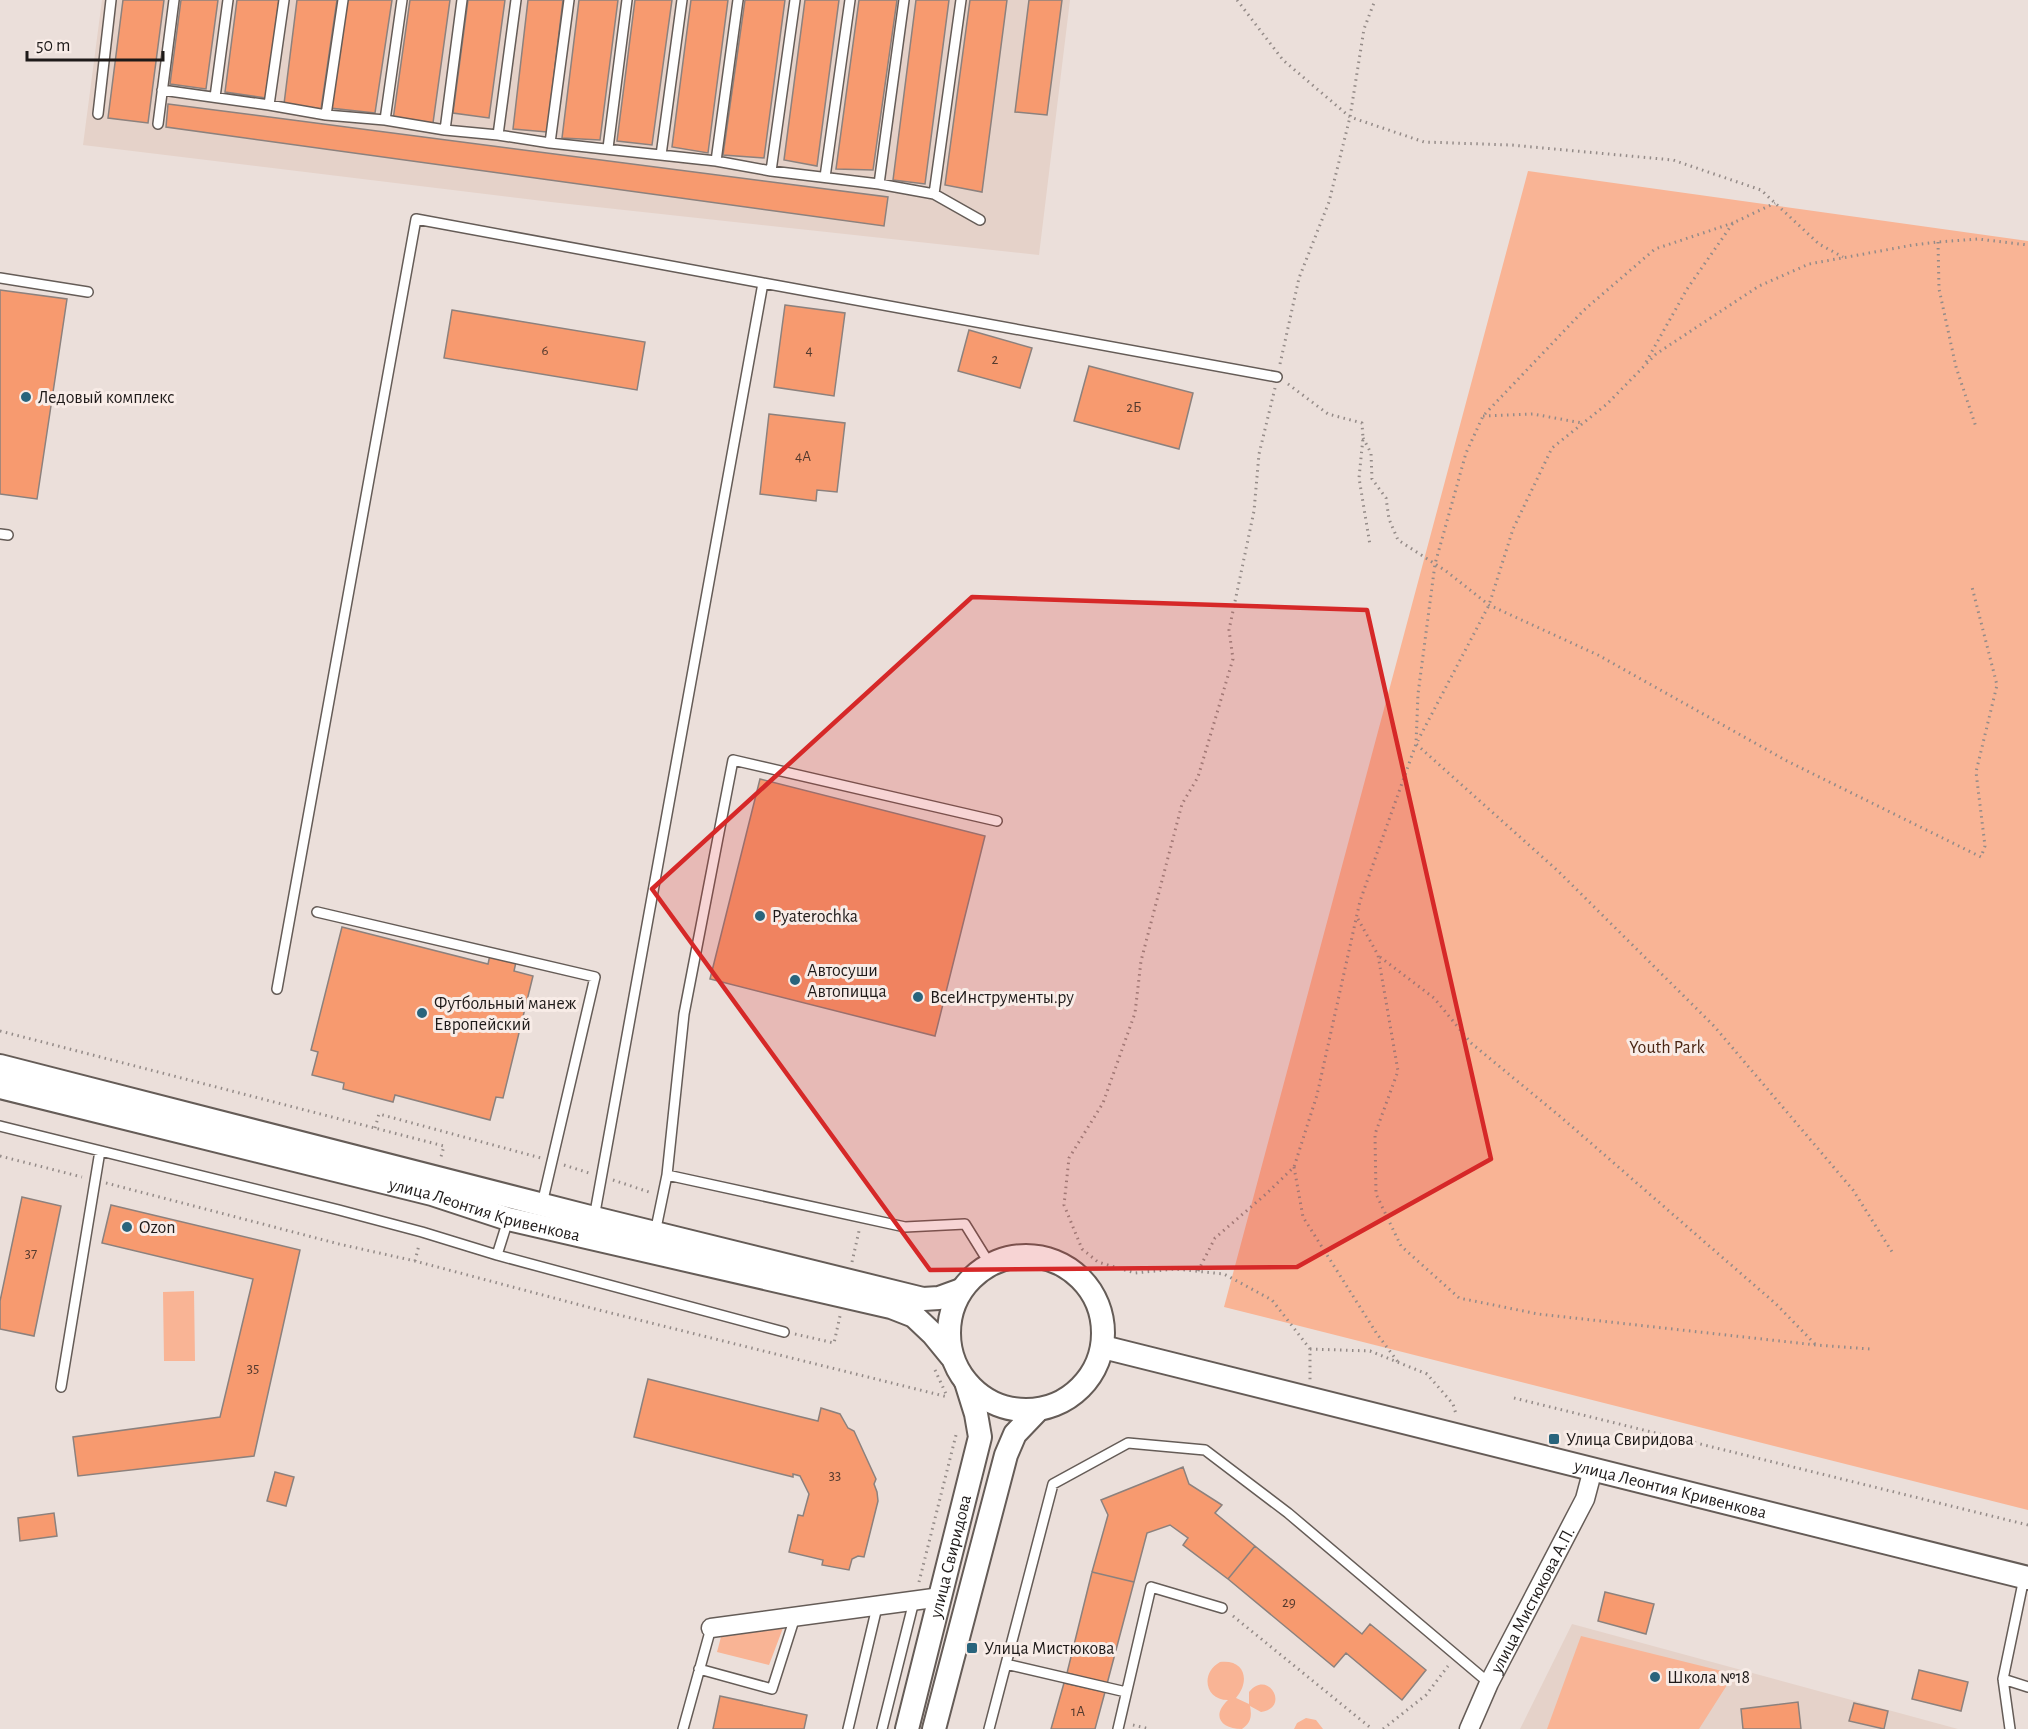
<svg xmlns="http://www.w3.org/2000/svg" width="2028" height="1729" font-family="'Alegreya Sans',sans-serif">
	<rect width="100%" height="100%" fill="#ebdfda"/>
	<path fill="#e5d2c9" d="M102,0H1070L1039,255L551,202L83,145Z
		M1572,1624L1958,1729H1520Z"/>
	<path fill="#f9b495" d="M1528,171L2028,241V1510L1224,1307Z
		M194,1291L195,1361H164L163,1292Z
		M783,1628L769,1665L717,1652L721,1637Z
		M1581,1636L1734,1674L1699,1729H1547Z
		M1220,1662C1246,1659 1250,1682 1236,1698L1249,1704V1692C1268,1668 1291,1708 1261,1712L1250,1706C1252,1716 1251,1723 1242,1729C1221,1729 1211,1716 1228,1700C1205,1700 1200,1673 1220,1662Z
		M1306,1718L1316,1720L1323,1729H1294L1297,1723Z"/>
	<path fill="#f79a6f" stroke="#8c817d" stroke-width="1.5" d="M123,0H164L148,123L108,118Z
		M181,0H218L206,89L170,84Z
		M237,0H279L266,98L225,92Z
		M297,0H337L321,109L284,104Z
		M346,0H392L375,113L330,108Z
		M410,0H450L433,123L393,120Z
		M468,0H505L489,118L453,113Z
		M528,0H563L547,132L513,129Z
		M579,0H618L600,140L562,138Z
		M635,0H672L652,145L617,141Z
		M691,0H728L708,153L672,147Z
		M745,0H785L764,158L723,155Z
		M805,0H839L817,166L784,160Z
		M859,0H897L873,170L836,169Z
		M916,0H949L925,184L893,180Z
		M970,0H1007L982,192L945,185Z
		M1029,0H1062L1047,115L1015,112Z
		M168,104L888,197L884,226L166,127Z
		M0,290L67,299L37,499L0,494Z
		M785,305L845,313L834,396L774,387Z
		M452,310L645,342L637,390L444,358Z
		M969,330L1032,348L1020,388L958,371Z
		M1089,366L1193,393L1179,449L1074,421Z
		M769,414L845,423L837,492L817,490L816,501L760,494Z
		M760,779L985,836L935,1036L710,979Z
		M342,927L488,964L490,955L516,962L514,971L533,976L503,1098L496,1097L490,1120L395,1095L393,1102L343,1089L344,1083L312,1075L318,1052L311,1050Z
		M22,1197L61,1206L34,1336L0,1329V1301Z
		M111,1205L300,1250L254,1456L78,1476L73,1437L220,1417L253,1279L102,1243Z
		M648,1379L818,1421L821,1408L840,1414L848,1428L854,1431L876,1479L874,1484L877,1492L878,1501L864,1557L858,1556L852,1559L849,1570L822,1565L823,1560L789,1552L798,1515L803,1516L809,1494L800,1476L793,1474V1477L634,1437Z
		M1183,1467L1189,1484L1222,1505L1215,1513L1255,1546L1228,1579L1183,1545L1188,1538L1170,1525L1147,1533L1134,1582L1092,1572L1108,1515L1101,1500Z
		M275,1472L294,1477L286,1506L267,1501Z
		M54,1513L57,1536L20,1541L18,1518Z
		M1255,1546L1362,1634L1370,1624L1426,1670L1402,1700L1346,1653L1334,1667L1228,1579Z
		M1092,1572L1134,1582L1107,1684L1067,1673Z
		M1605,1592L1654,1604L1646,1634L1598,1621Z
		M1919,1670L1968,1682L1961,1711L1912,1699Z
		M1064,1683L1105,1692L1095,1729H1051Z
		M720,1696L807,1715L804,1729H713Z
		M1798,1702L1801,1729H1743L1741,1709Z
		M1854,1703L1888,1711L1884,1729L1849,1721Z"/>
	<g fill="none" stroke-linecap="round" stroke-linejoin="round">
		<g stroke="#655c57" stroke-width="12">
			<path id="service" d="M162,90L269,105L326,115L385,120L445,130L498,135L550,143L716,161L771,171L879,184L934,194L980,220
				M215,97L228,0
				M269,105L284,0
				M98,114L111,0
				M326,115L343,0
				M385,120L402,0
				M158,124L174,0
				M445,130L462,0
				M498,135L516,0
				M550,143L569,0
				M608,148L627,0
				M661,155L682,0
				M716,161L738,0
				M771,171L795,0
				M825,177L850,0
				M879,184L904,0
				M934,194L961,0
				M0,278L88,292
				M0,534L8,535
				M317,912L595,977L542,1204
				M277,989L416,219L763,283
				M0,1126L339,1210L422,1232L497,1255L784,1332
				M667,1175L684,1014L733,760L997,821
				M594,1218L763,283L1277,377
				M655,1233L667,1175L905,1227L965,1224L991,1266
				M497,1255L508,1220
				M61,1387L100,1151
				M1006,1664L1126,1692
				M699,1669L772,1689L795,1617
				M2003,1679L2028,1687
				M683,1729L711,1628
				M848,1729L877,1607
				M882,1729L914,1601
				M989,1729L1053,1484L1128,1443L1205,1450L1288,1513L1489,1683
				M1118,1729L1151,1587L1222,1608
				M2010,1729L2003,1679L2024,1578"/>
		</g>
		<g stroke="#655c57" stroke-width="21">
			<g id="minor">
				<path d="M711,1628L941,1597"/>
				<path id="s1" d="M1469,1729L1489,1683L1585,1499L1593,1469"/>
			</g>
		</g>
		<g stroke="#655c57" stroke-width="26">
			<g id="tertiary">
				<path d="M0,1066L594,1218L923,1299L939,1298L961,1290"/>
				<path id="s2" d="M0,1087L432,1194L508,1219L891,1307L914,1316L933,1334L951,1356"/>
				<circle cx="1026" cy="1333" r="77"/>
				<path id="s3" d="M1103,1347L2028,1578"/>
				<path id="s4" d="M907,1729L980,1437L976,1414L966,1382"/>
				<path d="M934,1729L1006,1455L1015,1434L1036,1412"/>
			</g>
		</g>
		<path stroke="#948b88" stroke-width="3" stroke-dasharray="1.5 4.5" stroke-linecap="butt" d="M1237,0L1283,60L1350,117L1424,142L1511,145L1673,160L1761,190L1819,244L1843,257
			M1733,223L1655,249L1584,310L1483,416L1466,453L1435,564L1418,694L1416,744L1559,872L1714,1026L1853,1190L1894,1255
			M1938,242L1939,289L1956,367L1976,427
			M1646,362L1687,289L1733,223L1775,203
			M1280,364L1299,278L1329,202L1350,117L1364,29L1375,0
			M1288,384L1328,414L1362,423L1363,438L1359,478L1370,545
			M1275,388L1259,454L1254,511L1229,630L1233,659L1198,777L1182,804L1141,961L1135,1013L1103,1103L1069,1158L1064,1205L1082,1249L1098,1262L1135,1273L1175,1269L1224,1274L1272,1300L1310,1349V1380
			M1483,416L1533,414L1582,423
			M1363,438L1371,453L1372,479L1386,498L1389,519L1398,540L1446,571L1489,605L1598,655L1787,761L1981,857L1985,846L1976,772L1997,685L1972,587
			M1358,919L1378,955L1398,1071L1375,1134L1376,1194L1401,1246L1459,1298L1538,1314L1816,1345L1870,1349
			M1380,957L1434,998L1471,1043L1562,1118L1776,1304L1815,1344
			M0,1031L444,1146L441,1157
			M375,1128L379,1114L541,1158
			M0,1156L82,1177
			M564,1165L589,1173
			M1294,1167L1303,1217L1377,1334L1398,1362
			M613,1180L649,1192
			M106,1183L339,1244L415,1261L599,1310L948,1397
			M415,1261L419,1245
			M852,1262L859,1231
			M1198,1271L1215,1238L1266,1194L1294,1167L1317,1095L1360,901L1416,744L1489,605L1513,529L1552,448L1607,404L1656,354L1759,286L1809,264L1913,245L1938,242L1978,239L2028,245
			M795,1334L834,1343L840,1316
			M1310,1349L1370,1351L1427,1374L1453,1404L1456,1414
			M935,1370L947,1396
			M1514,1398L2028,1525
			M919,1582L957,1431
			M1233,1616L1372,1729
			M1133,1725L1150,1729
			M1383,1729L1426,1695L1448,1666"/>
		<use href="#service" stroke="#fff" stroke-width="9"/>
		<use href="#minor" stroke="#fff" stroke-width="18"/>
		<use href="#tertiary" stroke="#fff" stroke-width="22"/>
	</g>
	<path fill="#d62828" fill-opacity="0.2" stroke="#d62828" stroke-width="4.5" stroke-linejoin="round" d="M972,597L1367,610L1491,1159L1297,1267L930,1270L652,889Z"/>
	<g fill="#29647c" stroke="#f8ece7" stroke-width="2">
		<circle cx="26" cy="397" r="6"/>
		<circle cx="760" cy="916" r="6"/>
		<circle cx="795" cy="980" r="6"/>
		<circle cx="918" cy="997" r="6"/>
		<circle cx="422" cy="1013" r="6"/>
		<circle cx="127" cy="1227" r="6"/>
		<rect x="1548" y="1433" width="12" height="12" rx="3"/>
		<rect x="966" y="1642" width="12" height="12" rx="3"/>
		<circle cx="1655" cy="1677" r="6"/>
	</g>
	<g text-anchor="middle" stroke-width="6" stroke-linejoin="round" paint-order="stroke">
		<g font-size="15" fill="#543a2e">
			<text x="545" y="355">6</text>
			<text x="809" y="355">4</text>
			<text x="995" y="364">2</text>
			<text x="1134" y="412">2Б</text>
			<text x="803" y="461">4А</text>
			<text x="31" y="1258">37</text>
			<text x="253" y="1373">35</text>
			<text x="835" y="1480">33</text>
			<text x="1289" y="1607">29</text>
			<text x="1078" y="1716">1А</text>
		</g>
		<g font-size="18" fill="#1e1a19" stroke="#f8ece7" text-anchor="start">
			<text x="38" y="403">Ледовый комплекс</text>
			<text x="772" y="922">Pyaterochka</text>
			<text x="807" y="976">Автосуши<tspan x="807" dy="21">Автопицца</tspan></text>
			<text x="930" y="1003">ВсеИнструменты.ру</text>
			<text x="434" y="1009">Футбольный манеж<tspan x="434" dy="21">Европейский</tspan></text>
			<text x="139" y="1233">Ozon</text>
			<text x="1566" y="1445">Улица Свиридова</text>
			<text x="984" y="1654">Улица Мистюкова</text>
			<text x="1667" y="1683">Школа №18</text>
		</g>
		<g font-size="18" fill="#492513" stroke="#f8ece7">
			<text x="1667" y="1053">Youth Park</text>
		</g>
		<g font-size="18" fill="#1e1a19" stroke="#f8ece7">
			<text dy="6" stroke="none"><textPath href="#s2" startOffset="500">улица Леонтия Кривенкова</textPath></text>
			<text dy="6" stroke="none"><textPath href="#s3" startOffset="585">улица Леонтия Кривенкова</textPath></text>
			<text dy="6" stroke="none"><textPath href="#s4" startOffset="178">улица Свиридова</textPath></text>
			<text dy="6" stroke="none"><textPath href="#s1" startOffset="144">улица Мистюкова А.П.</textPath></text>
		</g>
	</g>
	<path d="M27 51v9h136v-9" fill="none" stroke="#1e1a19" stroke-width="3"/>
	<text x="36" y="51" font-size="18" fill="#1e1a19" stroke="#f8ece7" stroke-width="4.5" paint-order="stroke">50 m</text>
</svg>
